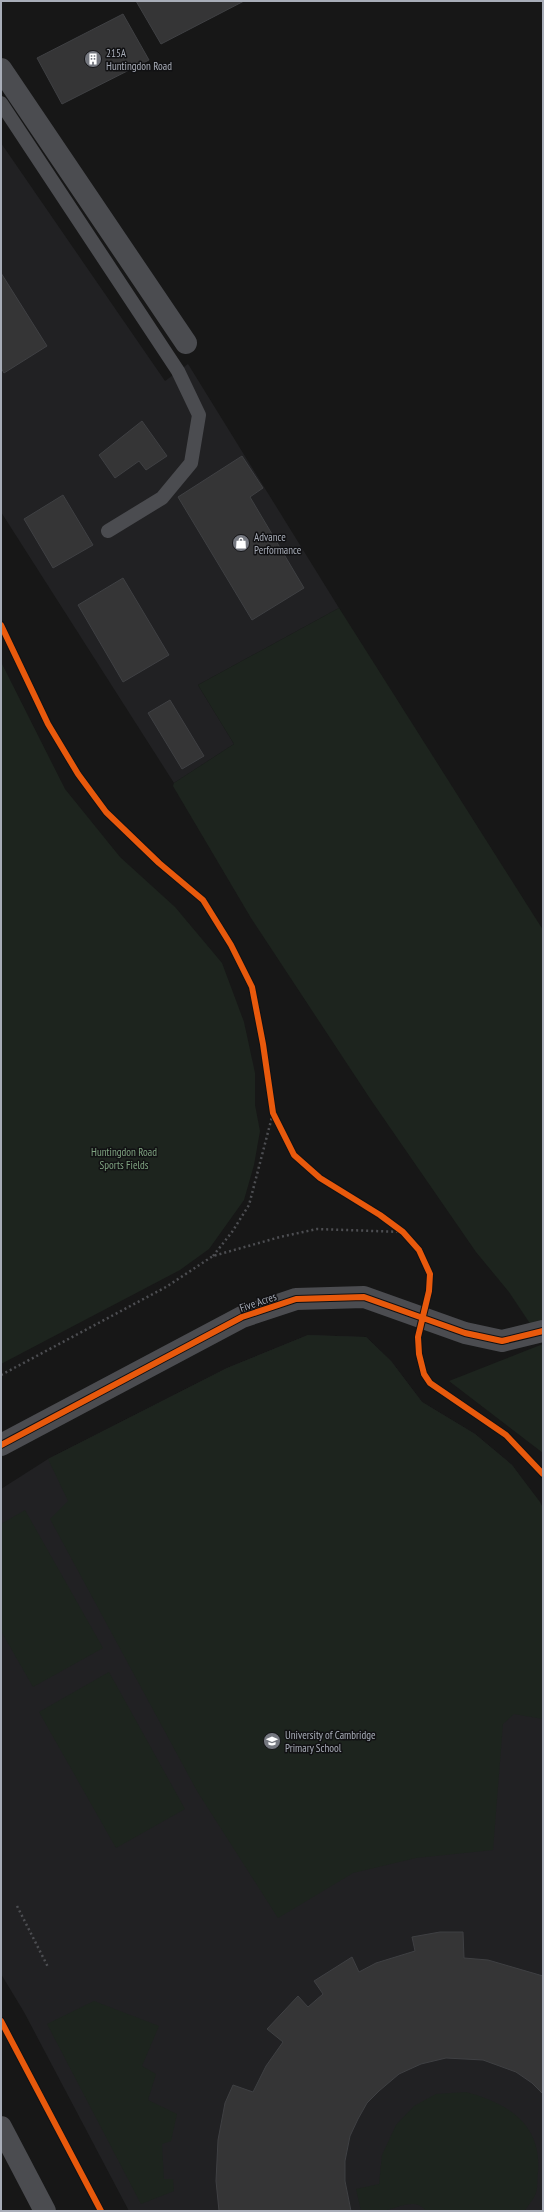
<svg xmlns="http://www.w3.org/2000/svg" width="544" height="2212" font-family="'PT Sans Narrow',sans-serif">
	<rect width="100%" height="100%" fill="#171717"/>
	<path fill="#212123" d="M1,143L165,381L188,364L339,608L198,685L234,744L174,783L1,512Z
		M308,1335L366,1337L391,1361L422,1402L475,1434L512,1465L543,1508V2211H129L24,2012L1,1974V1489L48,1459L227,1368Z"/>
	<path fill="#1d241e" d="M339,608L543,930V1320L531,1325L509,1292L476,1252L371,1100L251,918L173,786L174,783L234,744L198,685Z
		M1,662L65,789L120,857L175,907L222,963L244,1022L255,1073V1105L260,1131L254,1165L244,1200L209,1249L180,1270L1,1364Z
		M308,1335L366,1337L391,1361L422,1402L475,1434L512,1465L540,1502L543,1508V1719L514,1714L503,1724L493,1850L416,1858L353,1873L278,1918L197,1791L50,1519L68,1501L48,1459L227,1368Z
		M543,1344V1453L449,1381Z
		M25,1510L103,1648L33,1687L1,1631V1524Z
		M109,1672L185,1809L116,1848L39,1712Z
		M94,2001L159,2026L142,2066L156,2074L148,2100L177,2114L171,2141L162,2144L164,2179H173L174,2191L141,2204L47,2024Z
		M466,2092C507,2103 542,2124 538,2172C537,2178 538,2187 536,2193C534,2199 528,2205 525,2211H426C415,2197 398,2208 384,2211C377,2212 369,2211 361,2211L356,2189L379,2184L382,2155L396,2125L414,2106L436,2094Z"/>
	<path fill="#353536" stroke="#3f4043" d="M136,1H244L161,44Z
		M123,14L149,60L62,104L37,58Z
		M1,273L47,346L4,373L1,368Z
		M142,421L167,456L146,470L139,461L115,478L99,455Z
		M242,456L263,488L250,497L304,588L252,620L178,497Z
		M63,495L93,545L53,568L24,519Z
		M123,578L169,655L123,682L78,605Z
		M170,700L204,756L182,769L148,713Z
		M440,1932H463L464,1958L488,1960L543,1976V2094L532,2083L516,2072L483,2060L446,2058L421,2064L399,2074L379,2091L367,2103L358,2119L350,2136L345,2161V2181L351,2211H219L216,2181L218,2140L225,2103L233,2085L253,2092L266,2066L283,2042L267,2029L298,1996L308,2007L323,1994L314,1981L352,1957L359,1972L376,1963L415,1951L412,1937Z"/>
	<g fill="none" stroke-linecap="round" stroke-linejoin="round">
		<path stroke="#4d4e52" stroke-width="2.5" stroke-dasharray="2 3" stroke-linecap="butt" d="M213,1256L232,1232L249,1205L273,1113
			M1,1375L166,1287L213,1256L280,1237L317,1229L403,1232
			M17,1906L48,1967"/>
		<path stroke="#4b4c50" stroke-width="14" d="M1,103L178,371L199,415L191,463L162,498L108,531"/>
		<path stroke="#4b4c50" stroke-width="22" d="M1,69L186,343
			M1,1445L242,1317L296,1299L364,1297L465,1333L502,1341L543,1331
			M1,2127L45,2211"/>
		<g stroke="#111113" stroke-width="8">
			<path id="cycleway" d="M1,625L48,724L78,774L106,812L159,863L203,900L231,945L252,987L263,1044L273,1113L294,1155L320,1178L380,1215L403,1232L419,1250L430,1274L429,1291L418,1337L419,1354L424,1374L430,1383L506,1435L543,1474
				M1,1445L242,1317L296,1299L364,1297L465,1333L502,1341L543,1331
				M1,2021L101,2211"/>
		</g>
		<use href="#cycleway" stroke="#e8590c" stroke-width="6"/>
	</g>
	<defs>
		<g id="building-disc" transform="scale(0.9)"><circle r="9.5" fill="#757880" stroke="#111113"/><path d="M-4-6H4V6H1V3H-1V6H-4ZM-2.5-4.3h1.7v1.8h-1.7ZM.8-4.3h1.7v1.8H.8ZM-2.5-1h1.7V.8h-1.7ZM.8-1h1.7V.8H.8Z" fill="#fff"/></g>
		<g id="shop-disc" transform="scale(0.9)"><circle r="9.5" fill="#757880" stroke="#111113"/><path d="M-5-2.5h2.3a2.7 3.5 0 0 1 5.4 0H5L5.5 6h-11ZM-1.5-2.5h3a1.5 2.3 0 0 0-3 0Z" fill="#fff"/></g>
		<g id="school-disc" transform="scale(0.9)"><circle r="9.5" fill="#757880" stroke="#111113"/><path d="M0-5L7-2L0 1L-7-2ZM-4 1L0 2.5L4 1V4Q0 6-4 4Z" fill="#fff"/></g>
	</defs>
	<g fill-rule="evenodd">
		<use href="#building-disc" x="93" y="59"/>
		<use href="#shop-disc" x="241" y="543"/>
		<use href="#school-disc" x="272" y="1741"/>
	</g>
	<g text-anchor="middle" stroke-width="3" stroke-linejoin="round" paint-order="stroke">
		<g font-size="11" fill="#a8adb8" stroke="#111113" text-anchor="start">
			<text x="106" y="57">215A<tspan x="106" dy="13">Huntingdon Road</tspan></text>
			<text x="254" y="541">Advance<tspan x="254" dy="13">Performance</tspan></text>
			<text x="285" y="1739">University of Cambridge<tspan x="285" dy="13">Primary School</tspan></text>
		</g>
		<g font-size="11" fill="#7fa381" stroke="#111113">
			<text x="124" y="1156">Huntingdon Road<tspan x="124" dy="13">Sports Fields</tspan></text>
		</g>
		<g font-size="11" fill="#a8adb8" stroke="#111113">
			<text transform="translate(258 1302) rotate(-19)" y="4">Five Acres</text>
		</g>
	</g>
	<rect width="544" height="2212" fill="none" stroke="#a8adb8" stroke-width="4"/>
</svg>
